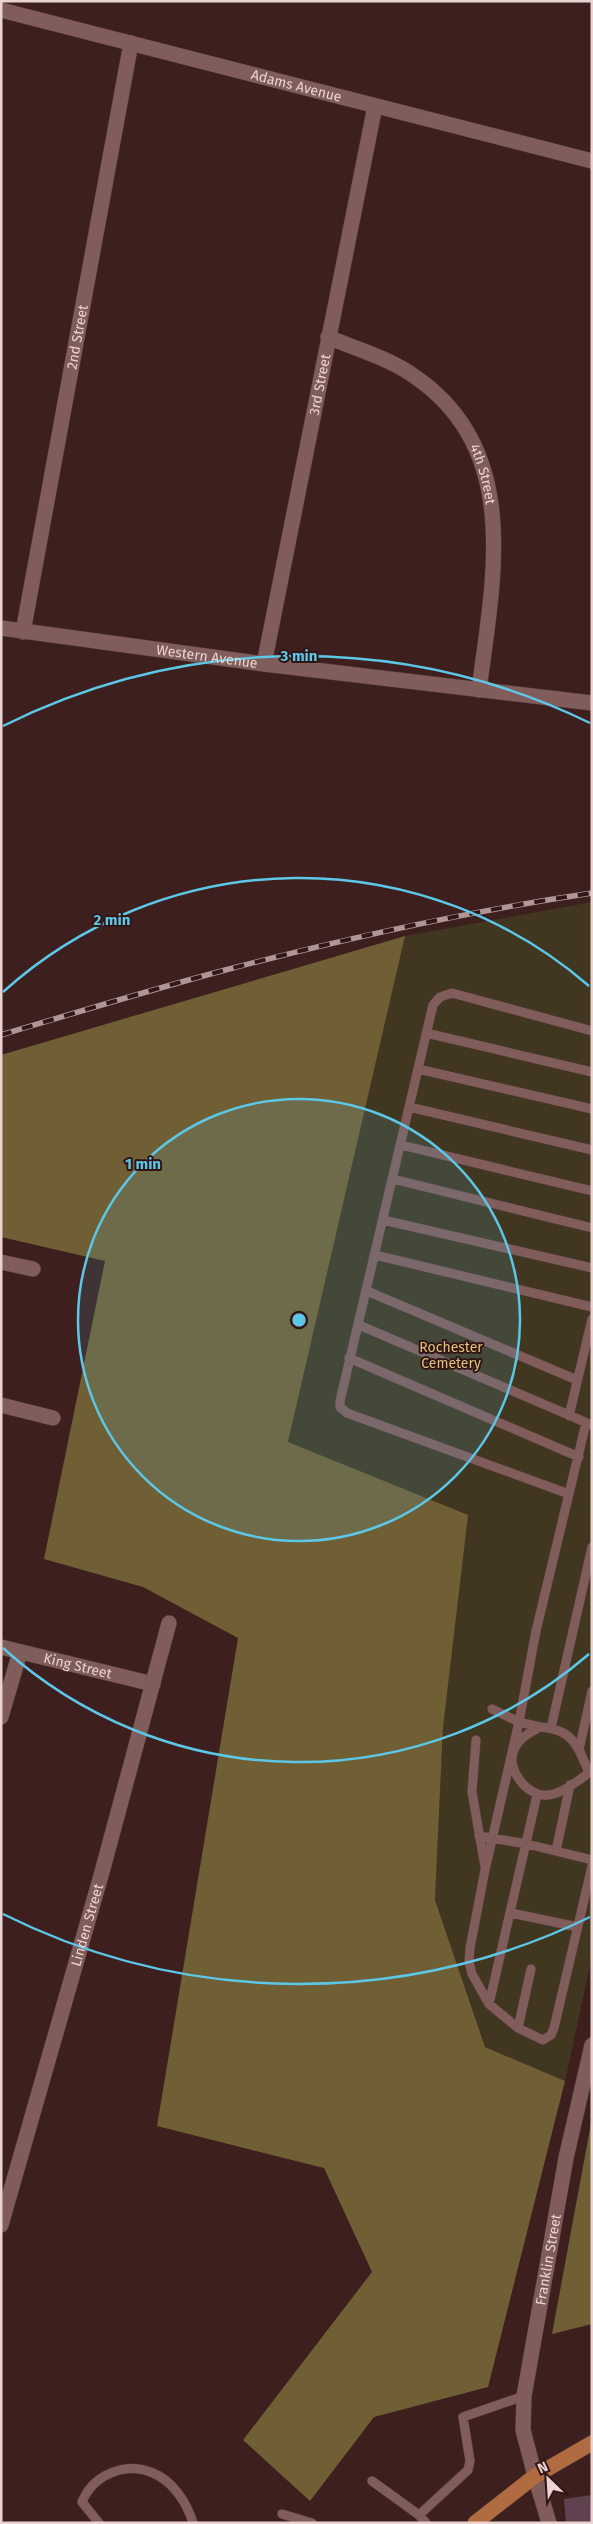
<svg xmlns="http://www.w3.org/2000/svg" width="593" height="2524" font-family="'Fira Sans',sans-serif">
	<rect width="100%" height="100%" fill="#3d1f1e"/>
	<path fill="#413720" d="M592,902V1956L565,2081L485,2047L435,1900L443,1727L288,1442L405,936Z"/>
	<path fill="#705f34" d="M405,936L288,1442L468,1515L443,1727L435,1900L485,2047L565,2081L488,2387L374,2417L310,2501L243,2440L372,2272L324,2168L157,2126L238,1638L143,1587L44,1559L105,1261L1,1237V1055Z
		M592,2118V2324L552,2334Z"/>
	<path fill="#60414f" d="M592,2495V2523H566L564,2499Z"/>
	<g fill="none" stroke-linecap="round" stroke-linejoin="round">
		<g stroke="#563c3d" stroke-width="10">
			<path id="service" d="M426,1033L592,1072
				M418,1069L592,1109
				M409,1107L592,1150
				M401,1145L592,1191
				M393,1179L592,1228
				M383,1220L592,1268
				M375,1255L592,1307
				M367,1291L577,1380
				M359,1325L592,1425
				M349,1358L579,1457
				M569,1416L592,1319
				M586,1423L536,1631L519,1722L485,1870L470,1948L469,1962L472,1974L489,2004L518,2028L543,2040L551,2035L554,2028L592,1866
				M569,1494L347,1413L340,1407V1401L433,1005L440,997L452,993L592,1031
				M492,1709L519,1722L540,1727
				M540,1727C573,1729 578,1746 589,1773C577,1781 562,1794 548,1795C528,1798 505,1769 514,1750C519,1738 529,1733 540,1727Z
				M551,1728L592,1547
				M476,1740L472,1792L485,1867
				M579,1750L592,1691
				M479,1836L527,1844L592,1860
				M556,1851L570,1785
				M511,1913L578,1927
				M489,2004L537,1795
				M518,2028L531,1969
				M372,2481L419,2515L426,2523
				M282,2514L312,2523
				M419,2515L468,2470L470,2461L463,2417L524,2396
				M99,2523L82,2502C93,2475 125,2461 153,2473C173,2481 187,2503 193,2523"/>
		</g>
		<g stroke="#563c3d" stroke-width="16">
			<g id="minor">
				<path id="s1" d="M1,10L592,161"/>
				<path id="s2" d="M328,337C356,349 389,358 414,376C523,450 493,580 479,690"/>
				<path id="s3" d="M1,628L264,664L592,703"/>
				<path id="s4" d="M23,632L131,43"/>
				<path id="s5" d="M264,664L375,106"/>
				<path d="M1,1262L33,1269"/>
				<path d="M1,1405L53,1418"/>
				<path id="s6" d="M1,1647L153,1684"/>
				<path d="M1,1717L20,1652"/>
				<path id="s7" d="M1,2225L102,1872L169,1623"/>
				<path d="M535,2476L549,2523"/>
			</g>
		</g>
		<g stroke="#563c3d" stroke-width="16">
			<g id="tertiary">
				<path id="s8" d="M535,2476L523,2430L524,2396L566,2158L592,2045"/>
			</g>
		</g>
		<g stroke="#563c3d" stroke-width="16">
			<path id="primary" d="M475,2523L535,2476L592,2443"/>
		</g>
		<use href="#service" stroke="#805c5a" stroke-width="9"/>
		<use href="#minor" stroke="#805c5a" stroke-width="15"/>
		<use href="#tertiary" stroke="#805c5a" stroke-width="15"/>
		<use href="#primary" stroke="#b06c40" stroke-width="15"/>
		<g stroke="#ae9695" stroke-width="5.5">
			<path id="rail" d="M1,1035C78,1012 156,988 233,968C351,937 471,911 592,893"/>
		</g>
		<use href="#rail" stroke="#321515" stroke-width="4" stroke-dasharray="11" stroke-linecap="butt"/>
	</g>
	<circle cx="299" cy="1320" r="221" fill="#5cc7e7" fill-opacity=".12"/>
	<g fill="none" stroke="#5cc7e7" stroke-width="2.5">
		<circle cx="299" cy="1320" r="221"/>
		<path d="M589 1654A442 442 0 0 1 3 1648M3 992A442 442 0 0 1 589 986"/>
		<path d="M590 1917A664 664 0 0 1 3 1914M3 726A664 664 0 0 1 590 723"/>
	</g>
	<g text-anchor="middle" stroke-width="4" stroke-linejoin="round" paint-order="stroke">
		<g font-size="14" fill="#e9d4d2" stroke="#321515">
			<text dy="5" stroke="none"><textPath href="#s1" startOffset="305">Adams Avenue</textPath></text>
			<text dy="5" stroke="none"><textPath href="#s4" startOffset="300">2nd Street</textPath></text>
			<text dy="5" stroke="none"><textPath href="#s5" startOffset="285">3rd Street</textPath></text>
			<text dy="5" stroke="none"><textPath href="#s2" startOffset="218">4th Street</textPath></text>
			<text dy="5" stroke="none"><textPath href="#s3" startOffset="208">Western Avenue</textPath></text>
			<text dy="5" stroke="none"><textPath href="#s6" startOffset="79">King Street</textPath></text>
			<text dy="5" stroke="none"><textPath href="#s7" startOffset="312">Linden Street</textPath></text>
			<text dy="5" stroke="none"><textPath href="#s8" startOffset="220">Franklin Street</textPath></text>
		</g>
		<g font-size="14" fill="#dfc27c" stroke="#321515">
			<text x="451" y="1352">Rochester<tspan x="451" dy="16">Cemetery</tspan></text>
		</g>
	</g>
	<circle cx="299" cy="1320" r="8" fill="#5cc7e7" stroke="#321515" stroke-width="2.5"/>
	<g font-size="15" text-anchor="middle" font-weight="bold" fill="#5cc7e7" stroke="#321515" stroke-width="4" stroke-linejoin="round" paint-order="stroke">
		<text x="299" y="661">3 min</text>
		<text x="112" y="925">2 min</text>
		<text x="143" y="1169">1 min</text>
	</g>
	<rect width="593" height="2524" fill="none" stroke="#e9d4d2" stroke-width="5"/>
	<g transform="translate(548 2479) rotate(335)" stroke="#321515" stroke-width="4" paint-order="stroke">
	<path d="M0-4L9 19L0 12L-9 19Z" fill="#e9d4d2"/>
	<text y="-8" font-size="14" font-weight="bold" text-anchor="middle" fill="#e9d4d2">N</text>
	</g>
</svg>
